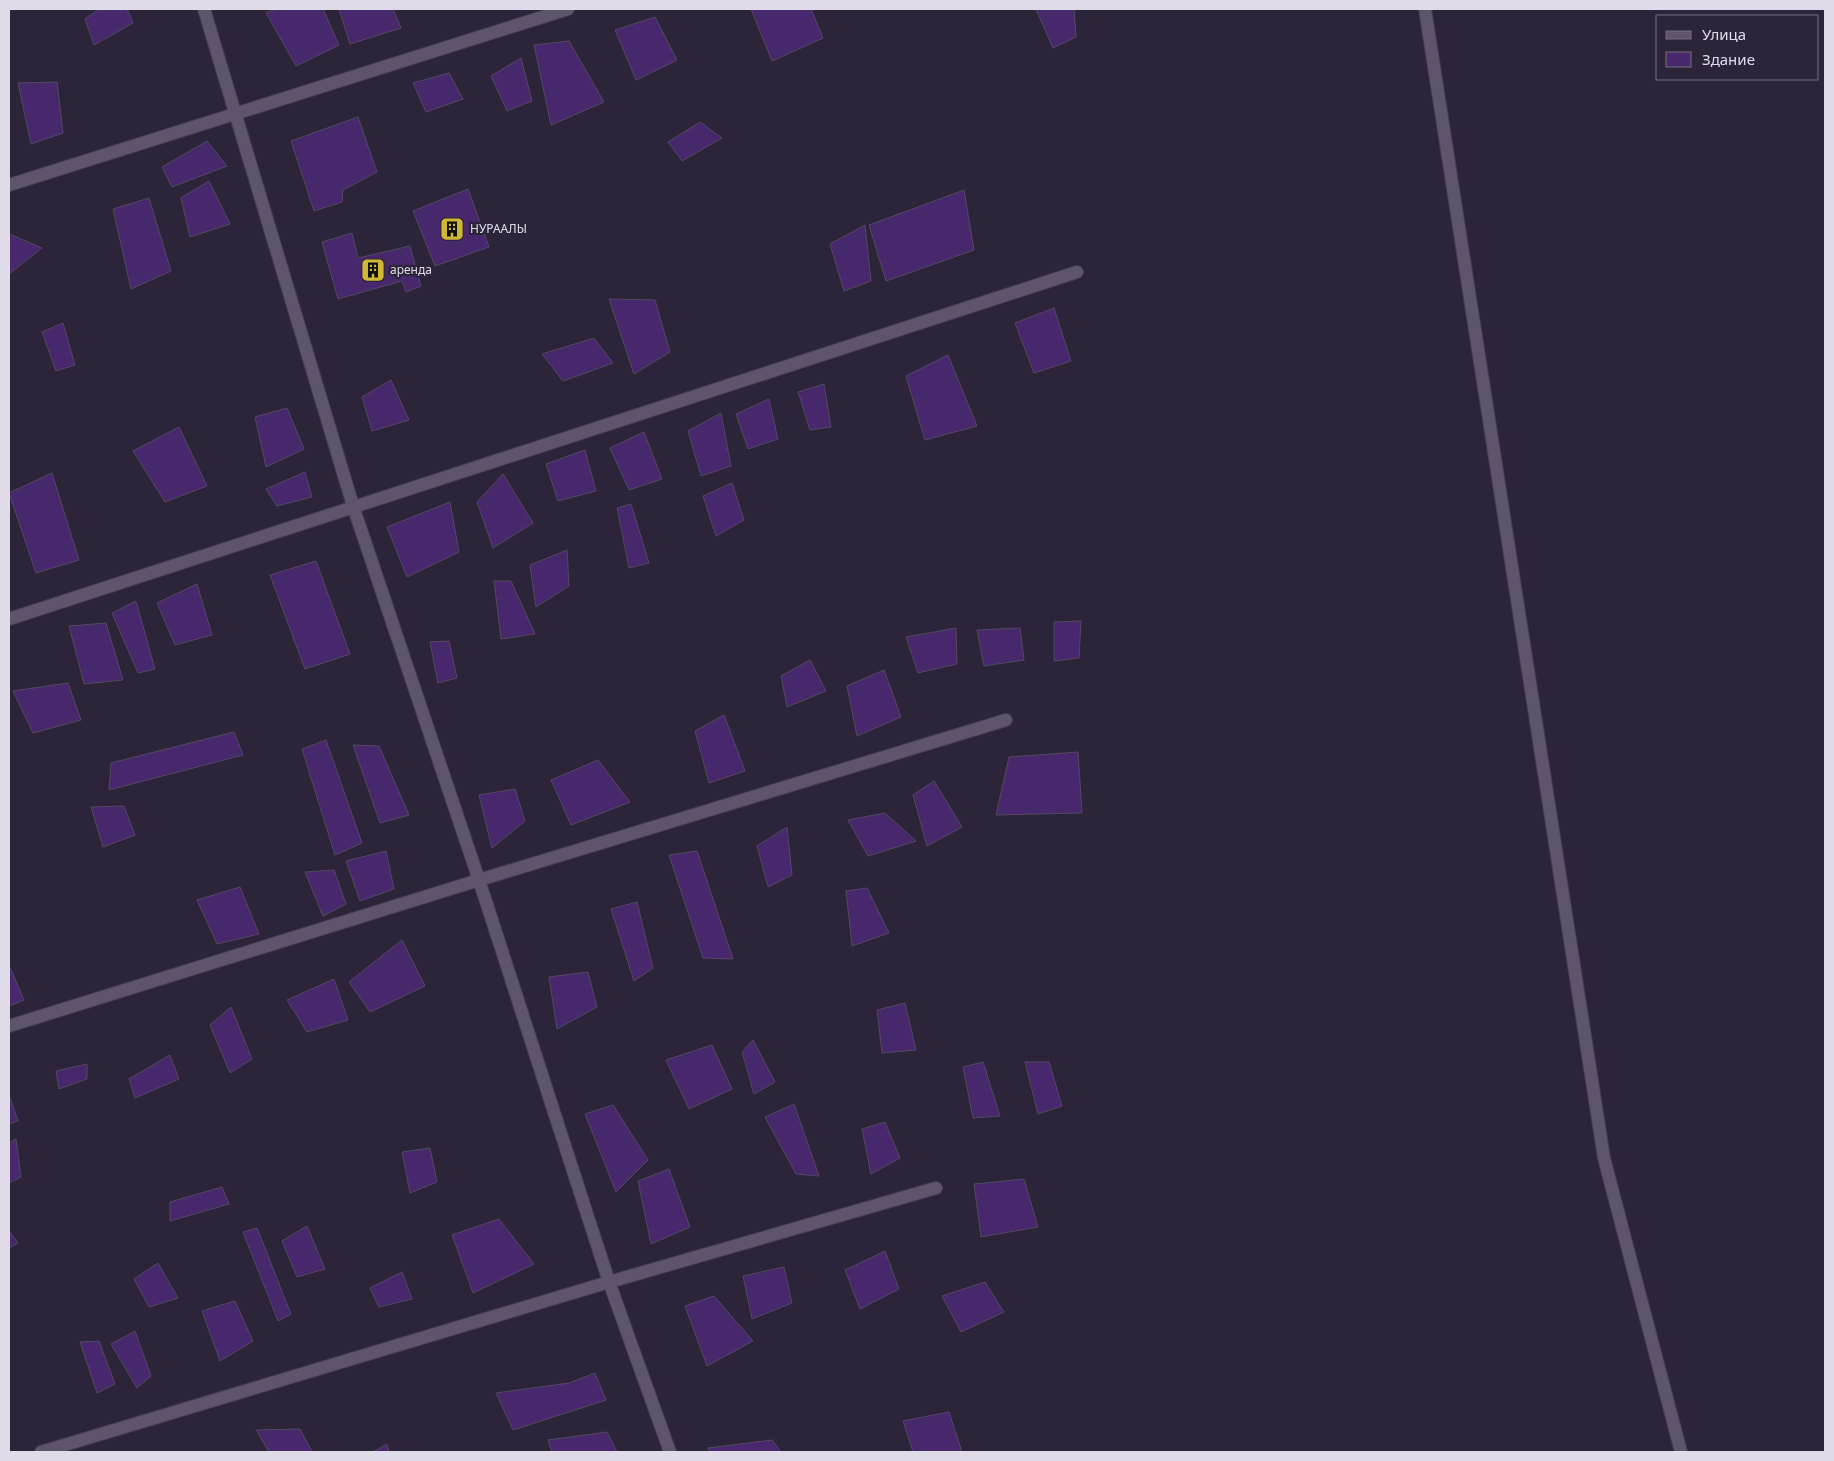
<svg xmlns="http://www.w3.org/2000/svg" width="1834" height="1461" font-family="'Noto Sans',sans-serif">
	<rect width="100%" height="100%" fill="#2c2439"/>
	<path fill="#47286c" stroke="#524961" d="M99,9H127L133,23L94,45L85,19Z
		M276,9H323L339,45L296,66L266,13Z
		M339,9H393L401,28L350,44Z
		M751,9H811L823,38L772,61Z
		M1036,9H1074L1076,37L1053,48Z
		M655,17L677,60L636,80L615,30Z
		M569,41L604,102L551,125L534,45Z
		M521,58L532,101L507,111L491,76Z
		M449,73L463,99L426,112L413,83Z
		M57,82L63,133L31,144L18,83Z
		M358,117L377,172L343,190L342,202L314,211L291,141Z
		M700,122L722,138L682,161L668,142Z
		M207,141L227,166L172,187L162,167Z
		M209,181L230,224L190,237L181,198Z
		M468,189L489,247L435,266L413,211Z
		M964,190L974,250L886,281L869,225Z
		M149,198L171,271L131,289L113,209Z
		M865,225L871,281L844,291L830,244Z
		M352,233L358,258L410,246L421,286L406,292L402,281L338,299L322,242Z
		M9,234L42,248L9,274Z
		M609,299L655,300L670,352L634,374Z
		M1054,308L1071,361L1034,373L1015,323Z
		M63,323L75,365L56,371L42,332Z
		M594,338L613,363L563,381L542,354Z
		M948,355L977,426L925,440L906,376Z
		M391,380L409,420L372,431L362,397Z
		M824,384L831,427L810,430L798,392Z
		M769,399L778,439L748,449L736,414Z
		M287,408L304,449L266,467L255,417Z
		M721,413L731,466L701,476L688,431Z
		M179,427L207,486L165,502L133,451Z
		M644,432L662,479L629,490L610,448Z
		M585,450L596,491L558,501L546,464Z
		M305,472L312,497L277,506L266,489Z
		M52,473L79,560L36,573L9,493Z
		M503,474L533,523L493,548L477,502Z
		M732,483L744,520L716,536L703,496Z
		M450,502L459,552L407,577L387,527Z
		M631,504L649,563L629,568L617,508Z
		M567,550L569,586L536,607L530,565Z
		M316,561L350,654L305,669L270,575Z
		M494,581H511L535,634L501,639Z
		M197,584L212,635L175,645L157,603Z
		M136,601L155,669L138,673L112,613Z
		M1081,621L1079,658L1054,661V622Z
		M106,623L123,680L84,684L69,626Z
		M956,628L957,664L918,673L906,637Z
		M1020,628L1024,660L984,666L977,630Z
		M449,641L457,678L438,683L430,642Z
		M810,660L826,691L787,707L781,676Z
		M884,670L901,717L857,736L847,686Z
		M68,683L81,720L33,733L13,691Z
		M724,715L745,771L709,783L695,731Z
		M234,732L243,755L109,790L111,763Z
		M326,740L362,843L335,855L302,749Z
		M353,745L379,746L409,815L380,823Z
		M1078,752L1082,813L996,815L1009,757Z
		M598,760L630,802L571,825L551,780Z
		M934,781L962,827L927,846L913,795Z
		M515,789L525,821L492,848L479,795Z
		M124,806L135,835L103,847L91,807Z
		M885,813L916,841L868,856L848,820Z
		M787,827L792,875L768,887L757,846Z
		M386,851L394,889L360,901L346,861Z
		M697,851L733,959L703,958L669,855Z
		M334,870L346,904L323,916L305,872Z
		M240,887L259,934L217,944L197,900Z
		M867,888L889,933L852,946L846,891Z
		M637,902L653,968L634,981L611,909Z
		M402,940L425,986L370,1012L349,982Z
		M9,965L24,1000L9,1006Z
		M588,972L597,1007L557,1029L549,977Z
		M334,979L348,1020L307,1032L287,1000Z
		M905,1003L916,1050L882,1053L877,1010Z
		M231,1007L252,1059L230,1073L210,1025Z
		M753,1040L775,1082L754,1094L742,1052Z
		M712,1045L732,1089L689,1109L666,1060Z
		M170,1055L179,1079L135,1098L129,1079Z
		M983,1062L1000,1116L973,1118L963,1067Z
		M1025,1062H1049L1062,1106L1038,1114Z
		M87,1064V1079L59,1089L56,1071Z
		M9,1095L18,1121L9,1124Z
		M794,1104L819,1176L796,1174L765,1117Z
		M613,1105L648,1160L616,1192L585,1114Z
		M885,1122L900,1158L871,1174L862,1129Z
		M16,1139L21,1177L9,1183V1143Z
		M430,1148L437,1182L410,1193L402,1152Z
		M669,1169L690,1227L651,1244L638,1181Z
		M1024,1179L1038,1227L981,1237L974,1184Z
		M222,1187L229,1204L170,1221V1202Z
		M499,1219L534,1264L473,1293L452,1235Z
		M307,1226L325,1269L297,1277L282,1241Z
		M257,1228L291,1314L278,1321L243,1232Z
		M9,1231L18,1243L9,1248Z
		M885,1251L899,1289L860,1309L845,1270Z
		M158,1263L178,1298L149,1307L134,1279Z
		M784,1267L792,1303L752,1319L743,1276Z
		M402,1272L412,1299L379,1307L370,1288Z
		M985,1282L1004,1312L961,1332L942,1296Z
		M714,1296L753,1341L707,1366L685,1306Z
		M235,1301L253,1341L220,1361L202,1311Z
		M135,1331L151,1376L137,1388L111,1344Z
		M99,1341L115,1384L97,1393L80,1342Z
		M595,1373L606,1400L513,1430L496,1393L569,1383Z
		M949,1412L962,1452H913L903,1421Z
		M300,1429L312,1452H269L256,1430Z
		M607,1432L617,1452H552L548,1440Z
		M772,1440L781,1452H709L708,1448Z
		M387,1444L389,1452H373Z"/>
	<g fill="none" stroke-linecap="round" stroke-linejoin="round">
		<g stroke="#463e50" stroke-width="14">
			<path id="minor" d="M204,9L354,509L479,880L609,1282L670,1452
				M1425,9L1604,1158L1681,1452
				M9,185L568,9
				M9,619L1077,272
				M9,1026L479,880L1006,720
				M41,1452L609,1282L936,1188"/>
		</g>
		<use href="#minor" stroke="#5e556c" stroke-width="12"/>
	</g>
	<defs>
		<g id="building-square" transform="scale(1.25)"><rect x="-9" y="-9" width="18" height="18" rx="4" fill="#d1b736" stroke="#2c2439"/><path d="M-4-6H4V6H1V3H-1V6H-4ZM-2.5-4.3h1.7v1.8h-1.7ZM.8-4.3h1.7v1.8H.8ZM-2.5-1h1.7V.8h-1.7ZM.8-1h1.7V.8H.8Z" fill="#111"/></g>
	</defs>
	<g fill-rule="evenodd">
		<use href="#building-square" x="452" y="229"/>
		<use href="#building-square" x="373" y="270"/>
	</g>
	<g text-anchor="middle" stroke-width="4.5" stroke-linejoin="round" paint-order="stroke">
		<g font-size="12" fill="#e0dbe9" stroke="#2c2439" text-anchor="start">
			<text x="470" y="233">НУРААЛЫ</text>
			<text x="390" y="274">аренда</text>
		</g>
	</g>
	<rect width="1834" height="1461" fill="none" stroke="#e0dbe9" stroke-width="20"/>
	<rect x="1656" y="15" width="162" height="65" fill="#2c2439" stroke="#746d7f"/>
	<rect x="1666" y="31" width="25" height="8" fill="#5e556c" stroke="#746d7f"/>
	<text x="1702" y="40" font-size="15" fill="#e0dbe9">Улица</text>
	<rect x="1666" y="52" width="25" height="15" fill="#47286c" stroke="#746d7f"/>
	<text x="1702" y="65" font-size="15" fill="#e0dbe9">Здание</text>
</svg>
